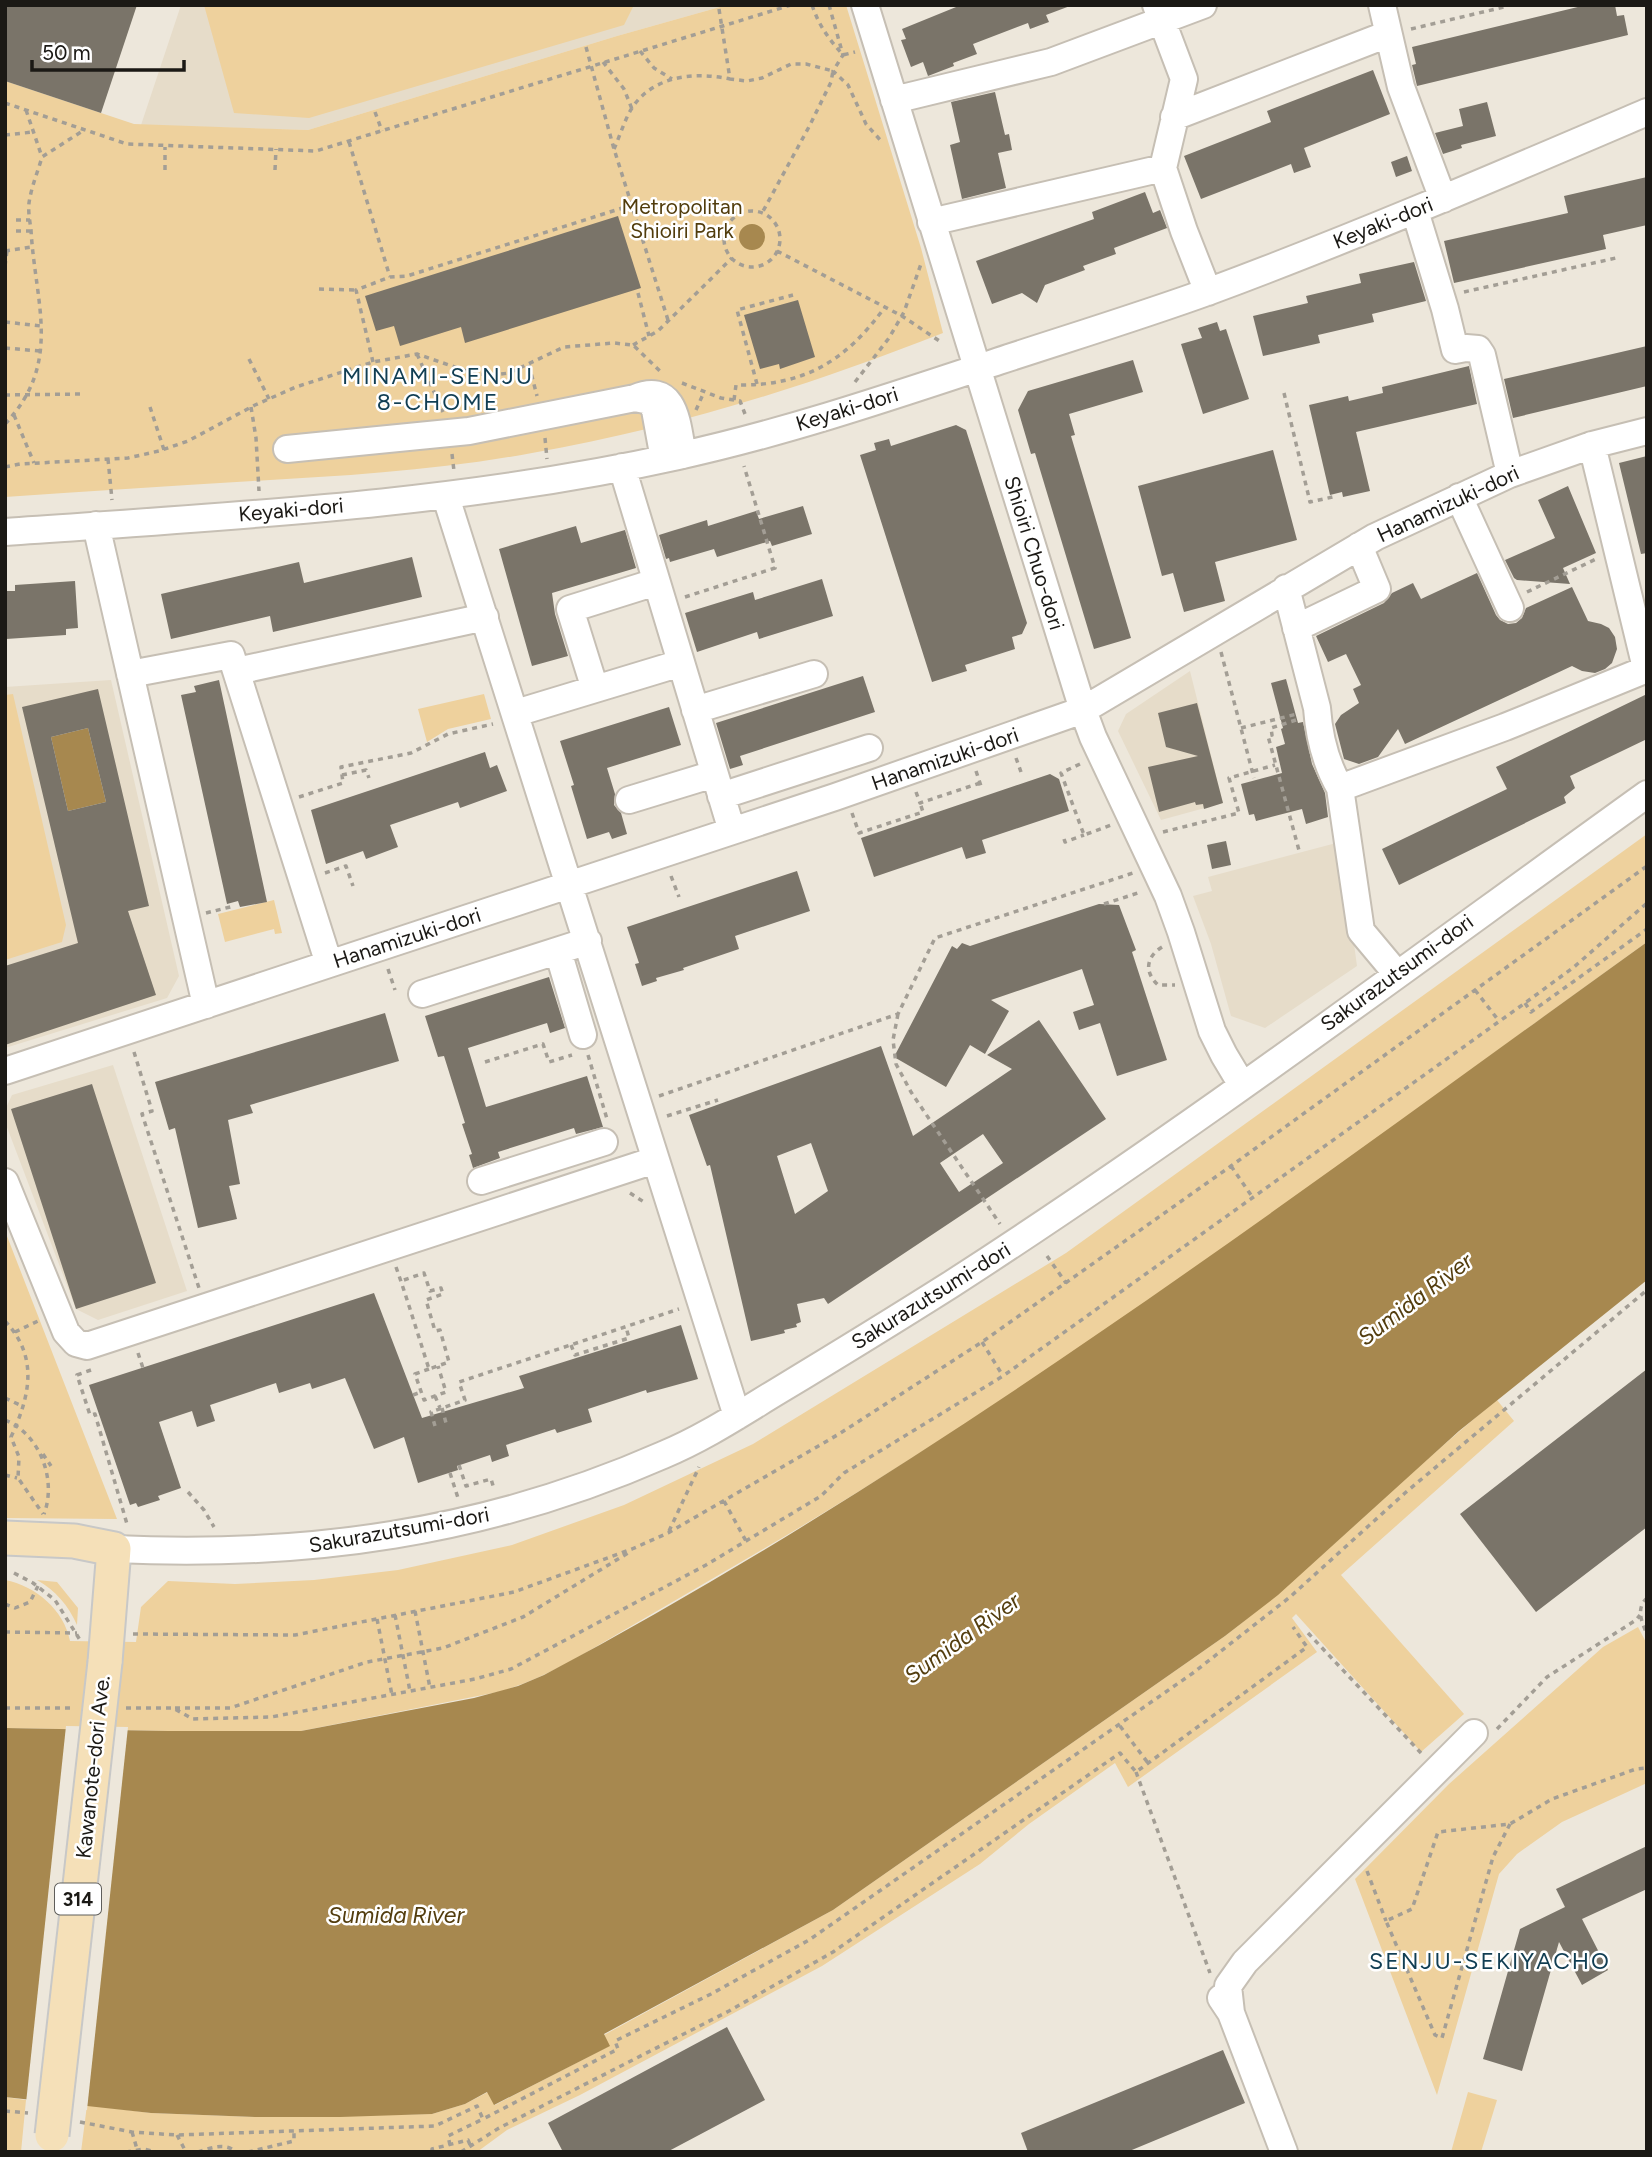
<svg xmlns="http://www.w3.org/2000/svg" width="1652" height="2157" font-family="Figtree,sans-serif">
	<rect width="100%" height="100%" fill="#ede7db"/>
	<path fill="#e6dcc9" d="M181,5H727L617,36L308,130L141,125Z
		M1190,671L1223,803L1161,820L1118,731L1126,714Z
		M111,680L179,976L167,998L5,1048V687Z
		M1340,842L1357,966L1265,1028L1231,1016L1211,944L1193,896L1212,891L1208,877Z
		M113,1065L187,1291L98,1320L76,1309L5,1122V1110L12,1095Z"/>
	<path fill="#eed19d" d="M204,5H634L624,25L309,118L234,113Z
		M727,5H846L921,248L943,333C808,386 675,428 532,453C440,470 347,476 253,481C171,486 88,491 5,497V81L134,124L308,130L617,36Z
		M13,694L66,925L62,942L5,960V695Z
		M484,694L491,719L448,729L427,742L418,709Z
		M1647,834V942C1354,1153 1065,1373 753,1555C709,1581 665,1606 621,1632C582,1655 542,1680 498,1692L301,1731H168L5,1728V1580C36,1586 64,1610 70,1641L136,1642L141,1607L168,1581L235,1584L314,1580L398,1570L512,1545L624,1505L753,1444L1066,1253Z
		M274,900L282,933L275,934L274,929L225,942L218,914Z
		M5,1231L117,1519L5,1518Z
		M1497,1400L1514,1421L1341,1575L1464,1714L1421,1752L1296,1614L1292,1618L1317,1652L1128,1787L1115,1763L1029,1824L980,1864L822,1966L580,2095L507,2130L477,2152H81L87,2105L151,2113L255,2117L432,2114L465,2104L488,2092L495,2105L609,2046L604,2035L833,1910L1225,1636C1320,1563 1404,1475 1497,1400Z
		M37,1580L57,1582L78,1608L77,1625C68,1605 56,1591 37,1580Z
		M1638,1627L1647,1644V1783L1562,1822L1517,1854L1499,1874L1437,2095L1355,1879L1449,1784L1603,1647Z
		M1468,2092L1497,2100L1481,2152H1451Z
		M5,2097L26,2100L21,2152H5Z"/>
	<path fill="#a7884f" d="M739 237a13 13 0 1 1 26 0a13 13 0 1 1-26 0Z
		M88,728L106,802L68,811L51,737Z
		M1647,942V1280L1459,1431L1278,1595L1225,1636L833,1910L604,2034L610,2046L494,2105L487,2092L465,2104L432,2114L340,2117H255L151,2113L5,2097V1728L168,1731H301L474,1698L518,1686L544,1675C935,1467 1288,1200 1647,942Z"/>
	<path fill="#ede7db" d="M66,1726L128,1727L87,2110L26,2103Z"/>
	<path fill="#7a7469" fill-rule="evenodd" d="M5,5H137L101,113L5,81Z
		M961,5H1069L1070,6L1046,15L1049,22L1030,29L1028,23L973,44L977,54L953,63L954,66L928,76L923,62L911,67L901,40L906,39L902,29Z
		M1586,5H1615L1617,16L1624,15L1628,35L1417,86L1412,65L1416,64L1412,47Z
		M1373,70L1390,114L1304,148L1311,167L1294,173L1291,164L1201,199L1184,156L1271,122L1267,111Z
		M995,92L1005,135L1009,134L1012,150L998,153L1006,188L962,199L950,145L960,142L951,102Z
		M1487,102L1496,136L1461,145L1462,148L1443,154L1435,133L1463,126L1459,109Z
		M1407,156L1412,171L1396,177L1391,162Z
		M1647,177V225L1603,235L1606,249L1454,283L1444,241L1568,213L1564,196Z
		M1145,192L1153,213L1160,210L1167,228L1114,248L1116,254L1083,266L1085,270L1045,285L1037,303L1022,293L992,304L976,261L1094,219L1092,212Z
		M618,216L641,288L465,343L461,327L400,346L394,326L376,331L365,296Z
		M1414,262L1426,301L1372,314L1374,322L1318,335L1320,343L1263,356L1253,316L1308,303L1306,296L1361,283L1359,274Z
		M798,300L815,357L780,369L779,364L760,369L744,315Z
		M1217,322L1220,331L1226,329L1249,399L1203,414L1181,344L1202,338L1198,328Z
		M1647,346V386L1513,418L1504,379Z
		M1133,360L1143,392L1069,414L1075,435L1071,436L1131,638L1094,649L1035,453L1031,454L1018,410L1028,391Z
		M1469,366L1477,404L1356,432L1370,491L1343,497L1342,492L1330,495L1309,405L1348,396L1349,401L1383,393L1382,387Z
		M956,425L966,430L1027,623L1022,634L1012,637L1015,649L965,665L967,671L932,682L860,455L876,450L874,443L889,439L891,446Z
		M1273,450L1297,540L1215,562L1225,601L1184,612L1173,573L1162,576L1138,486Z
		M1647,456V553L1641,554L1619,463Z
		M1568,486L1596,553L1563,568L1570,584L1517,580L1514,578L1505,560L1555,538L1538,500Z
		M803,506L812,534L772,546L770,541L717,557L714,549L670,562L669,558L666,559L659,535L707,520L708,526L756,511L759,519Z
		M576,526L581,543L625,530L636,568L552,593L555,614L568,656L532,666L499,549Z
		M412,557L422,597L273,632L270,616L171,639L161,594L299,562L304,583Z
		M1477,573L1496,615L1500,620L1508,624L1516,623L1522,618L1526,608L1572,587L1588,621L1601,624L1609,628L1615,637L1617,649L1612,663L1605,669L1595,673L1582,671L1572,666L1405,744L1398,729L1378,757L1359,764L1344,759L1335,724L1341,715L1359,703L1353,689L1361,685L1346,654L1328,662L1316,636L1384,603L1392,593L1413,583L1421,599Z
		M822,579L833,616L759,639L757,632L697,652L685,613L753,592L755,600Z
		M75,581L78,628L66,629V635L6,639L5,591H15V585Z
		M863,676L875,712L740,756L743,765L730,769L716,723Z
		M1286,679L1298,723L1303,722L1312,764L1325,793L1328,817L1306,824L1302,809L1256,821L1254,814L1249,815L1241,784L1282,773L1276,747L1285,744L1281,729L1283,728L1271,683Z
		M219,680L267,902L240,907L238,901L227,904L181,695L196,692L194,686Z
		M98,689L149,906L128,911L156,995L5,1045V966L78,943L22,707ZM88,728L106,802L68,811L51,737Z
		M1647,694V739L1570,776L1575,788L1564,797L1566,803L1399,885L1382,849L1507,789L1496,767Z
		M1197,703L1223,803L1204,809L1203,804L1196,805L1195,802L1159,812L1148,767L1198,756L1166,747L1158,713Z
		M669,707L681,745L607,768L615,794L614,805L621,813L627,834L612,839L609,832L587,839L571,786L574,785L560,741Z
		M485,752L490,768L497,765L507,791L460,808L458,802L390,825L398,847L366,859L363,851L326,864L311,810Z
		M1050,774L1059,779L1069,811L982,840L986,853L966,859L962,847L874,877L861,838Z
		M1226,841L1231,865L1212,869L1207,845Z
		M797,871L810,911L735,936L739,949L683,968L684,970L656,978L657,981L642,986L635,964L639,963L627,927Z
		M1099,904L1119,905L1136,950L1132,952L1167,1060L1117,1076L1100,1023L1079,1030L1073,1012L1094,1005L1082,969L991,1000L1009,1011L985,1054L970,1045L946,1087L894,1057L952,946L957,949L962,943L970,946Z
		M549,977L565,1028L550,1033L547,1023L468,1048L486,1107L587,1076L603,1127L576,1134L574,1128L498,1152L500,1158L473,1168L469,1155L472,1154L462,1124L465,1123L444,1056L438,1057L425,1016Z
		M385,1013L399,1061L250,1105L253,1113L228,1120L240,1184L229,1186L237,1219L198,1228L175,1128L169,1130L155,1082Z
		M1039,1020L1106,1119L828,1304L824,1298L797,1304L801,1322L796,1324L797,1327L784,1330L785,1333L751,1341L710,1165L707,1166L689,1115L881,1046L913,1136L1012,1069L987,1055ZM983,1134L1003,1163L959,1192L940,1163ZM811,1143L828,1191L795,1214L777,1156Z
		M92,1084L156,1283L76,1309L11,1109Z
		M374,1293L422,1418L524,1388L519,1376L681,1325L698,1379L647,1393L646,1390L588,1409L592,1422L557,1433L555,1429L506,1445L509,1456L492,1462L490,1455L457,1466L458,1470L418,1483L404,1437L374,1449L345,1378L312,1389L310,1383L279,1393L276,1383L210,1405L215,1421L197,1427L192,1411L159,1422L181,1488L158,1496L160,1500L138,1507L136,1503L130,1505L89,1385Z
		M1647,1369V1527L1536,1612L1460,1514Z
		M1647,1846V1889L1582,1919L1608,1970L1582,1985L1559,1942L1522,2071L1483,2059L1520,1929L1565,1907L1556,1889Z
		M727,2027L765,2100L667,2152H563L548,2123Z
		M1223,2050L1245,2103L1127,2152H1028L1021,2133Z"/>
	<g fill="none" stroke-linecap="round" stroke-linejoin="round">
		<g stroke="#c6bfb4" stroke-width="30">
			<path id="minor" d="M865,5L1083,710L1093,737L1168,896L1181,932L1212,1031L1224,1055L1242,1085
				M1156,5L1184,79L1163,168L1184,231L1208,292
				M1382,5L1401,87L1443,199
				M894,100L1051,62L1203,5
				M1174,117L1388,34
				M1415,211L1445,309L1455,350L1466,348L1478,349L1482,355L1510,474
				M931,222L1163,168
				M1592,445L1646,668
				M287,449L469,431L635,398
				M664,459L655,410L650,401L635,398C677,380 677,427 683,455
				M622,467L732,831
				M446,497L737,1416
				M1459,497L1510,608
				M96,525L206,1005
				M5,532C230,516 457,505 678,456C787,432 893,396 999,361C1069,338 1141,316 1210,291C1358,236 1502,174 1647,112
				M1286,588L1317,708C1319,736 1326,764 1340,788L1361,931L1397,974
				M1296,628L1377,589L1359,546
				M237,671L485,617
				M130,674L231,655L329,964
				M595,689L570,609L656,582
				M695,710L814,674
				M516,713L681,663
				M1340,788L1505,727L1647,669
				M721,796L869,748
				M629,800L714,774
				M558,951L583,1035
				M422,994L588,941
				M5,1071L835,797L1083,710L1375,537L1510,474L1592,445L1647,431
				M481,1181L604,1142
				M5,1182L66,1332L76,1343L87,1346L655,1160
				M114,1549C306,1558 486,1533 663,1455C704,1438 740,1414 778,1391C836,1356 893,1321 950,1285C1189,1131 1416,960 1647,794
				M1221,1998L1231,2013L1284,2152
				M1231,2013L1228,1986L1245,1962L1474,1733"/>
		</g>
		<g stroke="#c8c8c7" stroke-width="37">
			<path id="major" d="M5,1538L74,1541L114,1549
				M105,1662L114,1549"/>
		</g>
		<path stroke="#a39e95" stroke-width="3.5" stroke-dasharray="5 5" stroke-linecap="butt" d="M812,5C819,26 829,39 843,55L855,52
			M829,5L843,55L833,71L848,85L866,124L882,142
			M719,9L730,79L747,81L762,78L791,64H806L833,71L831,82L810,125L762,213
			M1411,29L1504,7
			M586,47L614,149L668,320
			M640,51L654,68L672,79
			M603,62L624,89L632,109
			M5,103L127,144L316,151L791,5
			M26,110L42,157
			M375,112L382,131
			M5,135L33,132
			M349,142L390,277
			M614,149C619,138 623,125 629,113C649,76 693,71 730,79
			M165,170V147
			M275,170L276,149
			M724 239a28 28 0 1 1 56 0a28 28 0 1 1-56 0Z
			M16,220H30
			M16,231H31
			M5,251L32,247
			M777,251L902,316L941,342
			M5,266L7,251
			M319,289L356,290
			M1464,292L1616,258
			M638,293L649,336
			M5,322L41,326
			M633,345L658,331L732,258
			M5,348L40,351
			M417,354L443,412
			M249,359L269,399
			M373,362L356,290L390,277L407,276L632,205
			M529,365L537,396
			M855,382L889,338L904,312L921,264
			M682,383L721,398L740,401L745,414
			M757,384L737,310L793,295
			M1284,393L1310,502L1337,496
			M5,395L81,394
			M734,400L736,385C804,386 845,362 885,307
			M150,407L164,450
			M251,407L256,438L259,491
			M696,410L704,392
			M14,415L34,463
			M5,424C63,363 35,303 31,230C30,222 28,212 29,203C31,188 38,171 42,157L84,130
			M545,438L547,459
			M452,454L454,471
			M108,459L112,500
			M5,467L20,464L128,458L159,451L188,441L255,405L296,387L373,362L417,354L475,374L493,375L509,373L564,347L614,343L633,345L660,371
			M1527,592L1596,559
			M685,597L775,568L744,466
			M1221,652L1254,778
			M1296,720L1271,728L1272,735L1268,736L1300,854
			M1241,728L1297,714
			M1016,758L1021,772
			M1080,764L1061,773L1084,835L1111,825
			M976,771L981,786
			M342,775L366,770L369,778
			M916,792L920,803L980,783
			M299,797L343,783L341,767L411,753L448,734L493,724
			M852,813L859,833L923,812L920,803
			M1163,832L1239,813L1229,778L1275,765
			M1064,839L1065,842L1084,835
			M325,873L346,866L353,886
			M671,876L679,897
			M1104,904L1141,892
			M206,913L234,906
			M1162,947C1146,957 1144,972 1158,985H1175
			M388,969L395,990
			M1475,990L1499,1021
			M1525,1003L1531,1012L1647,929
			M898,1014L893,1040L896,1064L911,1092L1000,1224
			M134,1052L152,1111L142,1114L199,1288
			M588,1055L607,1119
			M485,1062L543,1044L549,1062L572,1055
			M659,1096L898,1014L935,938L1133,873
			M667,1116L718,1100
			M1231,1166L1253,1198
			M630,1193L644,1202
			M1047,1256L1066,1283
			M396,1267C408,1301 418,1335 429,1369L449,1362L440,1330L435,1331L426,1300L443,1294L441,1288L430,1291L424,1273L401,1281
			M5,1321C39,1357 30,1396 11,1437L19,1457L18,1478L43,1514
			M15,1332L38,1321
			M982,1342L1003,1376
			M571,1345L575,1355L629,1338L626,1327
			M138,1353L143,1368
			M429,1369L415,1374L424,1400L446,1392L438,1366
			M91,1370L77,1375L90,1415L95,1414L127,1524
			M413,1395L421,1392
			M435,1396L440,1408
			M5,1398L24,1407
			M442,1408L446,1423
			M5,1420C40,1434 57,1480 44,1514
			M435,1426L431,1412L465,1400L459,1382L679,1309
			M43,1454L51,1466
			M459,1465L466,1486L491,1479L494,1489
			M450,1473L458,1498
			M5,1475L17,1478
			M188,1492L204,1510L214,1527
			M724,1501L746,1541
			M669,1531L699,1467
			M14,1573L33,1583L55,1600L80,1640
			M1647,1598C1636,1608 1641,1621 1647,1634
			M5,1604L15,1608L30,1602L38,1586
			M415,1611L430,1688
			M395,1615L410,1691
			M377,1619L392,1695
			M5,1632L77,1633
			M1308,1633L1421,1753
			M133,1634L295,1635L514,1592L632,1549L668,1533L839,1434L982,1342L1231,1166L1647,866
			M5,1708H73
			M126,1708H173L193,1719L271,1717L475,1679L511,1669L706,1565L821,1496L844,1473L1003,1376L1525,1003L1574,967L1647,903
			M175,1708H230L367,1662L443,1648L523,1617L628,1553
			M1120,1726L1148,1763
			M1497,1729L1547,1677L1636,1620L1640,1615
			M1136,1772L1210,1973
			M1510,1824L1493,1857L1442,2038L1435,2035L1386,1921L1412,1909L1438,1832L1510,1824L1552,1799L1636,1769L1647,1768
			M1367,1871L1386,1921
			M5,2111L28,2113
			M80,2122L132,2132L177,2135L435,2126L477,2106L483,2119L618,2049L615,2041L711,1994L809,1940L1193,1673L1290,1597L1405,1493L1647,1290
			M132,2132L137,2149
			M177,2135L186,2152
			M450,2145L448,2136L483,2119
			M126,2152L144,2149L156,2152
			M198,2152C211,2148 225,2142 236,2152
			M248,2152L294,2141V2131
			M432,2152V2149L468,2140L471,2147
			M461,2152L499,2128L729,2011L833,1952L1120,1753L1136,1772L1307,1647L1293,1627"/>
		<use href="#minor" stroke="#fff" stroke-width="26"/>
		<use href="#major" stroke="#f5e0b8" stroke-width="33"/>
		<g stroke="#c8c8c7" stroke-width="37" stroke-linecap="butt">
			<path id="major-bridge" d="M52,2135L105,1662"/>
		</g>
		<use href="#major-bridge" stroke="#f5e0b8" stroke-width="33"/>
	</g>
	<g text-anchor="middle" stroke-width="5" stroke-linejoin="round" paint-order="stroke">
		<rect fill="#fff" stroke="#5f5e5b" stroke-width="2" x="55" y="1883.5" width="46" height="31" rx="5"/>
		<g font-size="19" font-weight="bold" fill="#1b1915">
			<text x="78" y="1906">314</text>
		</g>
		<g font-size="21" fill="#513c0c" stroke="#fff">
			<text x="682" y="214">Metropolitan<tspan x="682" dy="24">Shioiri Park</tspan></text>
		</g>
		<g font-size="21" fill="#1b1915" stroke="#fff">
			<text transform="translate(1383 223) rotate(-22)" y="7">Keyaki-dori</text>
			<text transform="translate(847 409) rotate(-17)" y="7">Keyaki-dori</text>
			<text transform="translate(1448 504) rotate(-25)" y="7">Hanamizuki-dori</text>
			<text transform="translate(291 510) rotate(-5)" y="7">Keyaki-dori</text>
			<text transform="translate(1034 553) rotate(73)" y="7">Shioiri Chuo-dori</text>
			<text transform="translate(945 759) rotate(-19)" y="7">Hanamizuki-dori</text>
			<text transform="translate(407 938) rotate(-18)" y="7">Hanamizuki-dori</text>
			<text transform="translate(1397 973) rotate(-36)" y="7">Sakurazutsumi-dori</text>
			<text transform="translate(931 1296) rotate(-32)" y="7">Sakurazutsumi-dori</text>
			<text transform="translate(399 1530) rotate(-10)" y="7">Sakurazutsumi-dori</text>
			<text transform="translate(93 1767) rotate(-84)" y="7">Kawanote-dori Ave.</text>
		</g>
		<g font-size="23" letter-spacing="2" fill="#113e53" stroke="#fff">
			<text x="438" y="384">MINAMI-SENJU<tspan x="438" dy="26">8-CHOME</tspan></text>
			<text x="1490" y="1969">SENJU-SEKIYACHO</text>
		</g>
		<g font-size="23" font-style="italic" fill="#533d0e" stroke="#fff">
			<text transform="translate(1415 1299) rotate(-37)" y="8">Sumida River</text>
			<text transform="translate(962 1638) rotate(-36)" y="8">Sumida River</text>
			<text x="396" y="1923">Sumida River</text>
		</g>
	</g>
	<rect width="1652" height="2157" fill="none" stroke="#1b1915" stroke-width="14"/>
	<path d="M32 60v10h152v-10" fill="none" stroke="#1b1915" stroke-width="3.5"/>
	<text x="42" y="60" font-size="21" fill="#1b1915" stroke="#ffffff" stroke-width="5" paint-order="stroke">50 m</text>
</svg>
